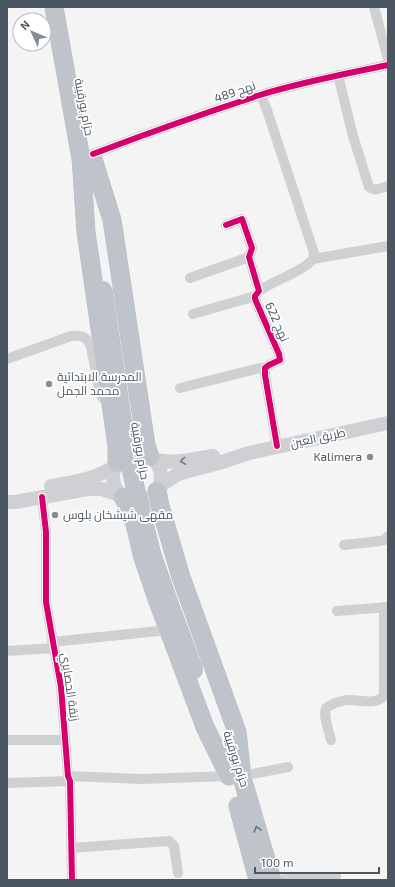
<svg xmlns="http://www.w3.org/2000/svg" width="395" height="887" font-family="'Exo 2',Cairo,sans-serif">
	<rect width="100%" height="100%" fill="#f4f4f4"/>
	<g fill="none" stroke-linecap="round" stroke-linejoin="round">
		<g stroke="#b9bec3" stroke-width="19">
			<path id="highway" d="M54,7L83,170
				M81,158L86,232L117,446V463
				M93,159L112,220L146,445L150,457
				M157,491L160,506L181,577L237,732L242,776
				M123,497L131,512L135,524L143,558L157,599L205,727L229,776
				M238,764L272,880
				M238,806L258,880"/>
		</g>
		<path stroke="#ced0d2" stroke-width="10" d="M374,7L388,59
			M338,75L353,136L369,187C375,192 381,188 388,186
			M93,154C148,133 204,113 260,95C302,82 345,74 388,65
			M226,225L242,219L252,248L249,257L259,291L255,296V299L279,354L280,360L269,365L265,368V375L277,446
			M313,259L388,246
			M190,278L249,257
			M259,291C274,280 303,272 313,259L314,253L267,110L261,95
			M193,314L255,296
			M7,359L71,336C83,335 87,337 91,347L100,393C102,399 104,400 110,400
			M180,388L260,368H265
			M42,497L46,532V602L61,687L68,776L70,781L72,880
			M344,545L380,541L384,540L388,536
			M337,611L388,607
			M52,642L168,630
			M7,651L54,648
			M7,740H65
			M331,740C329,731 323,717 326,708C332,704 340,701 347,700C359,699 374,706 384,696V607
			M68,776L142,779L229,776
			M242,776L288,767
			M7,783L70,781
			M71,848L169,841L174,846L178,873
			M282,880L287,879L336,877"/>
		<path stroke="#ced0d4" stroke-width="14" d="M113 477a24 24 0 1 1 48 0a24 24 0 1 1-48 0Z
			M153,459C173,465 192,459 213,456
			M51,486C74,482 96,479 115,466
			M160,486L176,475L185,472L219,463L249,453L388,423
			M7,502H15L88,489H102L120,495"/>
		<use href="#highway" stroke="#bec4c9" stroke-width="18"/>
		<g stroke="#b9bec3" stroke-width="19" stroke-linecap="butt">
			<path id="highway-bridge" d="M103,290L126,445L137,496L152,555L171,609L194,670"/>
		</g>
		<use href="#highway-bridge" stroke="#bec4c9" stroke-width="18"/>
		<g stroke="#fff" stroke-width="8">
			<path id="cycleway" d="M93,154C148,133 204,113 260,95C302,82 345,74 388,65
				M226,225L242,219L252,248L249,257L259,291L255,296V299L279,354L280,360L269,365L265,368V375L277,446
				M42,497L46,532V602L61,687L68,776L70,781L72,880"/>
		</g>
		<use href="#cycleway" stroke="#d6006c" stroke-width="6"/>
	</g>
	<defs><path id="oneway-chevron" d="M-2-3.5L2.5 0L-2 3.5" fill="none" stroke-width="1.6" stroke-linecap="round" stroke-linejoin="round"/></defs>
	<use stroke="#727b84" href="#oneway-chevron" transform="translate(183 461) rotate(173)"/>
	<use stroke="#67727b" href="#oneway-chevron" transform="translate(257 829) rotate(-106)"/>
	<g fill="#868d94" stroke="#fff" stroke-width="1.5">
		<circle cx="49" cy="384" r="4"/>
		<circle cx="370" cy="457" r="4"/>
		<circle cx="55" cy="515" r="4"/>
	</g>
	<g text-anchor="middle" stroke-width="3.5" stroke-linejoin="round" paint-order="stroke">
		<g font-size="12" fill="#4a5661" stroke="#fff">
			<text transform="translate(235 92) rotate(-19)" y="4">نهج 489</text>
			<text transform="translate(84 107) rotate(79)" y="4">حزام بورقيبة</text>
			<text transform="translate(277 322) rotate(66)" y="4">نهج 622</text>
			<text transform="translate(318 438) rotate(-12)" y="4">طريق العين</text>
			<text transform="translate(140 451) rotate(80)" y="4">حزام بورقيبة</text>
			<text transform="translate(70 687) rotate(82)" y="4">زنقة الحصايري</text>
			<text transform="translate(236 759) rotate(72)" y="4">حزام بورقيبة</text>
		</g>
		<g font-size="12" fill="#4a5661" stroke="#fff" text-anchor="start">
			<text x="57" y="381">المدرسة الابتدائية<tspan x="57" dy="14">محمد الجمل</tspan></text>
			<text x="362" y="461" text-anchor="end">Kalimera</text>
			<text x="63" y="519">مقهى شيشخان بلوس</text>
		</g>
	</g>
	<rect width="395" height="887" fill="none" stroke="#4a5661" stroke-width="16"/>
	<g transform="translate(32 32) rotate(314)"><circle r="19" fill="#ffffff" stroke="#b7bbc0"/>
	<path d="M0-3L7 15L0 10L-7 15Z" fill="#868d94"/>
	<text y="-6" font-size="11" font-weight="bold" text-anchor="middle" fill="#4a5661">N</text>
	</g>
	<path d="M255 867v6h124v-6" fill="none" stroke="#4a5661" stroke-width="2"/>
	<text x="261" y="867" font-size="12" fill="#4a5661" stroke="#ffffff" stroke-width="3" paint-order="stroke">100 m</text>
</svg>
